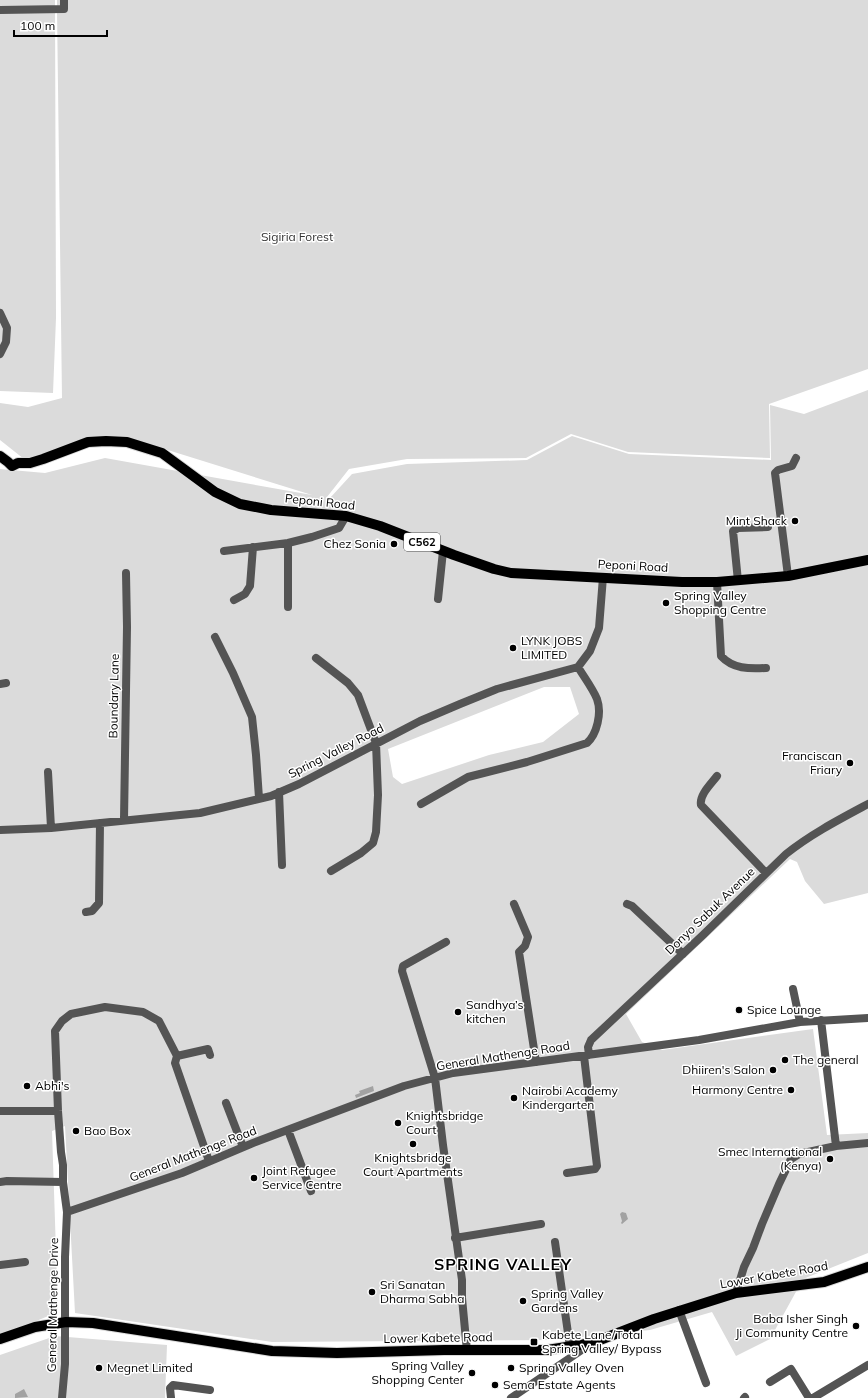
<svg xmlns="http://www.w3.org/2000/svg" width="868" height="1398" font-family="Mulish,sans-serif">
	<rect width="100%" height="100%" fill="#fff"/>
	<path fill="#dbdbdb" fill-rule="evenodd" d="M0,0H55L56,318L53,393L0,391Z
		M57,0H868V369L769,404L770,458L628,452L571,434L526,458L407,459L349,469L327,497L330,498L352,474L407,464L527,460L572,436L629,454L771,460L770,405L804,414L868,390V893L824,904L805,881L797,862L790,859L626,1014L642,1042L662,1050L813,1029L827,1135L868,1133V1253L803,1279L770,1339L736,1356L712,1312L650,1330L552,1340L272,1342L75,1313L65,1126L52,1131L58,1312L0,1336V469L45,473L105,458L312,495L126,437L82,439L42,457L24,459L0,440V403L28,407L62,398L57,9ZM544,687H570L579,714L543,742L489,755L402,784L393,777L388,749Z
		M55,1336L167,1345L165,1398H0V1355Z"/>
	<path fill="#a2a2a2" d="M373,1086L374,1091L356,1098L355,1095L360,1093L359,1091Z
		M622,1212L626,1213L628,1219L622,1224L621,1223L622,1221L620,1214Z
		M24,1389L28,1397L15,1398V1394Z"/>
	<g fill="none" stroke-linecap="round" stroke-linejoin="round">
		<g stroke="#dbdbdb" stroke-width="12">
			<path id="major" d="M0,456L8,462L12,466L18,463H30L43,459L88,442L106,441L127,442L162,453L215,492L240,504L271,510L346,516L380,526L454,555L494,569L511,573L682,582H717L788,576L868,560
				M0,1339L35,1327L66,1322L93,1323L272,1351L337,1353L444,1350H547L592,1343L654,1319L736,1293L824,1282L868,1267"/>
		</g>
		<path stroke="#545454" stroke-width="8" d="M0,10L64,9V0
			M0,313L7,328L6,342L0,354
			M224,551L288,543L312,537L339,528L346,516
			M788,576L775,473L778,470L792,466L796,458
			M738,581L733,531L738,528L768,527
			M717,582L721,656C733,669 749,669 766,668
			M438,599L443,551
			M234,600L245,594L250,586L253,547
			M288,607V543
			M215,637L233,673L252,717L256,755L259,798
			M316,658L348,683L358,695L376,743L378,795L376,832L373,843L361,853L331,871
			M0,684L6,683
			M48,772L51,828
			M717,776C711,784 699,795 701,805L766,873
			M279,792L282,865
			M421,804L468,777L527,762L587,743C597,734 602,713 597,699C593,689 584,677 578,667
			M124,820L127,627L126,573
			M0,830L51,828L200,813L271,796L299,784L420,721L460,704L497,689L578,667L590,651L599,628L603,577
			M514,904L528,937L525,946L519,952L536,1062
			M627,904L632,906L683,954
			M86,912L92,911L99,903L100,823
			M446,942L403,966L402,971L435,1078L443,1145L462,1280V1298L467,1351
			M793,989L800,1022
			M589,1055L588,1047L591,1040L703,935L786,854C811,834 840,819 868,804
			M226,1103L243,1147
			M0,1111H58
			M288,1130L311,1191
			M836,1146L868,1143
			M209,1161L175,1063L177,1056L208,1049L210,1055
			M567,1173L595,1169L597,1166L584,1056
			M0,1182L7,1181L63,1182
			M67,1212L182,1173L253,1143L404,1086L453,1073L699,1040L800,1022L868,1018
			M455,1238L541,1224
			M555,1242L570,1347
			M0,1265L25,1262
			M736,1293L744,1267L753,1248L762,1224L779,1184L791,1159L799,1154L836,1146L821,1020
			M679,1310L706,1383
			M770,1382L791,1369L809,1398
			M62,1398L65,1364V1257L67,1212L63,1182V1165L61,1152L58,1111L55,1031L62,1021L71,1014L105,1007L143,1012L159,1021L177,1056
			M171,1398L170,1388L173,1385L210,1390
			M511,1398L592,1343
			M744,1398L745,1397
			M813,1398L868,1365"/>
		<use href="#major" stroke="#000" stroke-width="10"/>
	</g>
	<g fill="#000" stroke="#fff" stroke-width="1.5">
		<circle cx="795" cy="521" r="4"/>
		<circle cx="394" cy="544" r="4"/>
		<circle cx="666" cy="603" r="4"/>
		<circle cx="513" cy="648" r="4"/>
		<circle cx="850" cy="763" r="4"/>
		<circle cx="739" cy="1010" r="4"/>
		<circle cx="458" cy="1012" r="4"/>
		<circle cx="785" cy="1060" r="4"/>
		<circle cx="773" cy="1070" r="4"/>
		<circle cx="27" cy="1086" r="4"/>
		<circle cx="791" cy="1090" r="4"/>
		<circle cx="514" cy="1098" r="4"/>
		<circle cx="398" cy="1123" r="4"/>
		<circle cx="76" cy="1131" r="4"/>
		<circle cx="413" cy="1144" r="4"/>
		<circle cx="830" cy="1159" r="4"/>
		<circle cx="254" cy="1178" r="4"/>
		<circle cx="372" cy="1292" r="4"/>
		<circle cx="523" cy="1301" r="4"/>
		<circle cx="856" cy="1326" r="4"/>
		<rect x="530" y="1338" width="8" height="8" rx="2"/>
		<circle cx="99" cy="1368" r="4"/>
		<circle cx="511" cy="1368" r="4"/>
		<circle cx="472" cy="1373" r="4"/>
		<circle cx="495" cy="1385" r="4"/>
	</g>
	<g text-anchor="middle" stroke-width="3" stroke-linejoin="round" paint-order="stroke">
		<rect fill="#fff" stroke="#4c4c4c" stroke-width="1" x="404" y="533" width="36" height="18" rx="3"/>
		<g font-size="11" font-weight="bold" fill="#000">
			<text x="422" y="546">C562</text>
		</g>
		<g font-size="12" fill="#323232" stroke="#fff">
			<text x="297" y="241">Sigiria Forest</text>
		</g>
		<g font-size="12" fill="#000" stroke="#fff">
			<text transform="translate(320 502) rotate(6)" y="4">Peponi Road</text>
			<text transform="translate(633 566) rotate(3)" y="4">Peponi Road</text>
			<text transform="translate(114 696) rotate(-89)" y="4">Boundary Lane</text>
			<text transform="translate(336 751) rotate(-27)" y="4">Spring Valley Road</text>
			<text transform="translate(710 911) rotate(-44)" y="4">Donyo Sabuk Avenue</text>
			<text transform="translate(503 1056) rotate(-9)" y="4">General Mathenge Road</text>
			<text transform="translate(193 1154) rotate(-21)" y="4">General Mathenge Road</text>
			<text transform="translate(774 1275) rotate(-10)" y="4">Lower Kabete Road</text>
			<text transform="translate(53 1305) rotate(-89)" y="4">General Mathenge Drive</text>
			<text transform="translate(438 1338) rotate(-1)" y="4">Lower Kabete Road</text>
		</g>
		<g font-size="12" fill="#000" stroke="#fff" text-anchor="start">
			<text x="787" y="525" text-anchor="end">Mint Shack</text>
			<text x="386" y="548" text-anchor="end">Chez Sonia</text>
			<text x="674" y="600">Spring Valley<tspan x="674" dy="14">Shopping Centre</tspan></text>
			<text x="521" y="645">LYNK JOBS<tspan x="521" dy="14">LIMITED</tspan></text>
			<text x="842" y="760" text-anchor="end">Franciscan<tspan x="842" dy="14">Friary</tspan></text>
			<text x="466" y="1009">Sandhya’s<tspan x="466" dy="14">kitchen</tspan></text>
			<text x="747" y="1014">Spice Lounge</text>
			<text x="793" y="1064">The general</text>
			<text x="765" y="1074" text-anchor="end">Dhiiren's Salon</text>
			<text x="35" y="1090">Abhi's</text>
			<text x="783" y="1094" text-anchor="end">Harmony Centre</text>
			<text x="522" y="1095">Nairobi Academy<tspan x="522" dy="14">Kindergarten</tspan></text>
			<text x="406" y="1120">Knightsbridge<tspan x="406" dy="14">Court</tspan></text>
			<text x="84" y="1135">Bao Box</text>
			<text x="822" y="1156" text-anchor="end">Smec International<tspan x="822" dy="14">(Kenya)</tspan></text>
			<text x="413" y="1162" text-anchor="middle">Knightsbridge<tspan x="413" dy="14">Court Apartments</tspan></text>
			<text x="262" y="1175">Joint Refugee<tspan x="262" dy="14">Service Centre</tspan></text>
			<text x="380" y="1289">Sri Sanatan<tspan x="380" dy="14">Dharma Sabha</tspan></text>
			<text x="531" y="1298">Spring Valley<tspan x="531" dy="14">Gardens</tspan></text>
			<text x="848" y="1323" text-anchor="end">Baba Isher Singh<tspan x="848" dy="14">Ji Community Centre</tspan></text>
			<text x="542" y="1339">Kabete Lane/Total<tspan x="542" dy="14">Spring Valley/ Bypass</tspan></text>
			<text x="464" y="1370" text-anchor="end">Spring Valley<tspan x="464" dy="14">Shopping Center</tspan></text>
			<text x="107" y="1372">Megnet Limited</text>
			<text x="519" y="1372">Spring Valley Oven</text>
			<text x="503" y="1389">Sema Estate Agents</text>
		</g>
		<g font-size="16" font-weight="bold" letter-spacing="1" fill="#000" stroke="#fff">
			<text x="503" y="1270">SPRING VALLEY</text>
		</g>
	</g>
	<path d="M14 30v6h93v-6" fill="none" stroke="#000000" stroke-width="2"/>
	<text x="20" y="30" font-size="12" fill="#000000" stroke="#ffffff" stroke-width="3" paint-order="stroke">100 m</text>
</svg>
